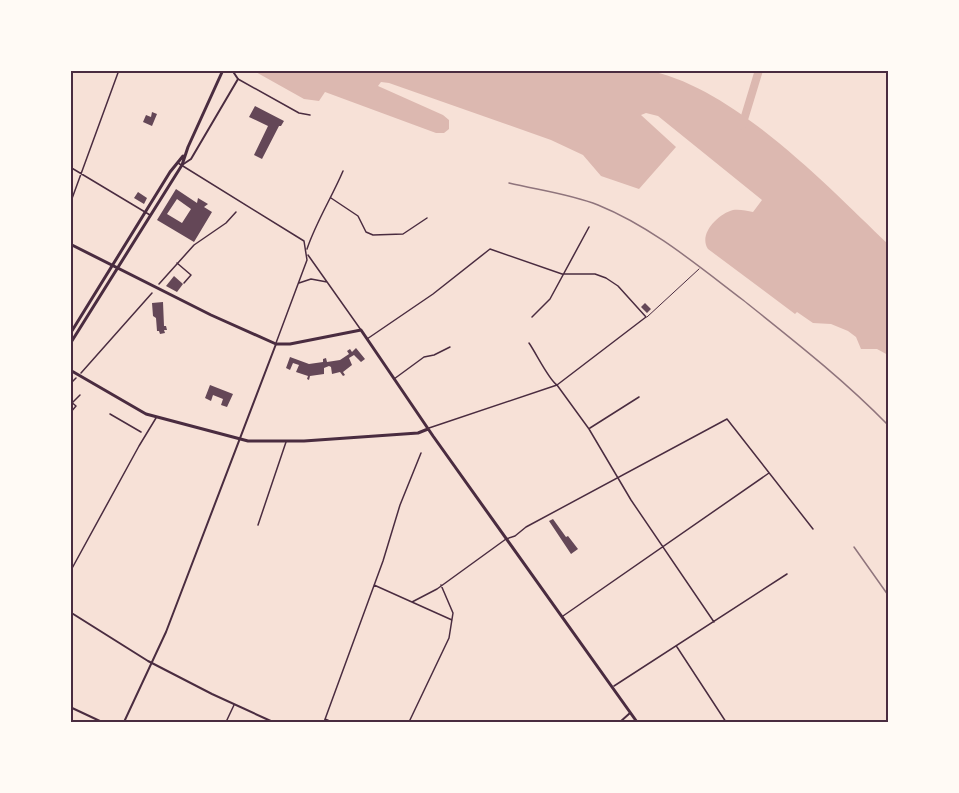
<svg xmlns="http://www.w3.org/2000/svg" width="959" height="793" font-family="'Nunito Sans',sans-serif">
	<rect width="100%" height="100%" fill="#f7e1d7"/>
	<path fill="#dcb8b0" d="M646,70C733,86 826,185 888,244V355L877,349H861L856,337L848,331L831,324L813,323L797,312L795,314L708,249C698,234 718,214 733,210C740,209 747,211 753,212L762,200L658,116L646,113L641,115L676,147L639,189L601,176L583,155L551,140L389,83L381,82L378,86L443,115L449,120V129L444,133H436L325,92L319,101L304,99L254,71Z"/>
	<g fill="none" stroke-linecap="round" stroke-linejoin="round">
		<path stroke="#dcb8b0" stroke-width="8" d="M742,126L759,70"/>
	</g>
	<path fill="#644757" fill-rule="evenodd" d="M255,106L284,121L281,126H279L262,159L254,155L268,126L249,117Z
		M152,112L157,114L152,126L143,122L146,115L151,117Z
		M176,189L197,203L198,198L208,204L204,207L212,212L194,242L157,220ZM177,199L191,209L182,223L167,214Z
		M138,192L147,198L144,204L134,198Z
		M174,276L183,284L177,292L166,286Z
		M163,302L164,326H166L167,330H164L165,333L160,334L159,331H157L156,318L153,316L152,303Z
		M645,303L651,309L647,313L641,307Z
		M356,348L365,359L361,362L354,355L349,358L352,365L343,372L345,375L343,376L340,372L332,374L331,367L329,366L324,368V374L310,376L309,380L307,379L308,376L296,372L299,365L293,363L290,370L286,368L290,357L309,364L323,362V359L326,358L327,362L340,360L349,354L347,351L350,349L352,352Z
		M210,385L233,394L227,407L221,405L223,399L213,395L211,401L205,398Z
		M553,519L566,537L568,536L578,549L571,554L549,521Z"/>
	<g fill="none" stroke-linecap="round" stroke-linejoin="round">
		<path stroke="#4a2c40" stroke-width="1" d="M647,317L699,269"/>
		<path stroke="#4a2c40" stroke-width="1.5" d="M177,263L191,275L184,283
			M159,284L194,245L226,223L236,212
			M81,373L152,293
			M70,384L76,378
			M70,401L76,406L70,413
			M73,402L80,395
			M110,414L141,432"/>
		<path stroke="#4a2c40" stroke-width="1.5" d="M238,79L299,113L310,115
			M178,163L304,241L307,260L276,343
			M70,167L150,215
			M331,198L358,216L366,232L373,235L403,234L427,218
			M70,204L119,70
			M307,249C316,222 332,197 343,171
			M308,255L361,330
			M299,283L311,279L327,282
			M532,317L550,299L589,227
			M367,339L433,294L490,249L562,274H595L606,278L618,286L646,317L557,385L429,428
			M529,343C536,353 549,380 557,385L589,429L631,500L714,622
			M394,379L424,357L434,355L450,347
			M590,428L639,397
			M258,525L286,442
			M70,572L139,446L156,418
			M374,585L452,620
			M412,602L437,589L506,539L515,536L526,527L727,419L813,529
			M563,616L769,473
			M677,647L726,722
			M614,686L787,574
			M325,719L332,722
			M226,722L234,705
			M324,722L383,561L400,505L421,453
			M409,722L449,638L453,613L441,585"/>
		<path stroke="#4a2c40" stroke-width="2" d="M182,165L191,159L238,79L232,70
			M70,612L148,661L212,694L273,722
			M70,707L102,722
			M620,722L630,713"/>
		<path stroke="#4a2c40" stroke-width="2" d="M124,722L166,632L276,344"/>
		<path stroke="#4a2c40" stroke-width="3" d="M70,244L211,315L276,344H290L361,330L433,436L637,722
			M70,334L170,172L183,156
			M70,344L182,165L188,147L223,70
			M70,370L146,414L248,441H304L418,433L428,429"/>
		<path stroke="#8f747c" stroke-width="1.5" d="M509,183C538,190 570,194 598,205C652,227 697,265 743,300C793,340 843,379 888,425
			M854,547L888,595"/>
	</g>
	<rect width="959" height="793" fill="none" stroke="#fffaf5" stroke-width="144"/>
	<rect x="72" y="72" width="815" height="649" fill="none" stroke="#4a2c40" stroke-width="2"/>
</svg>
